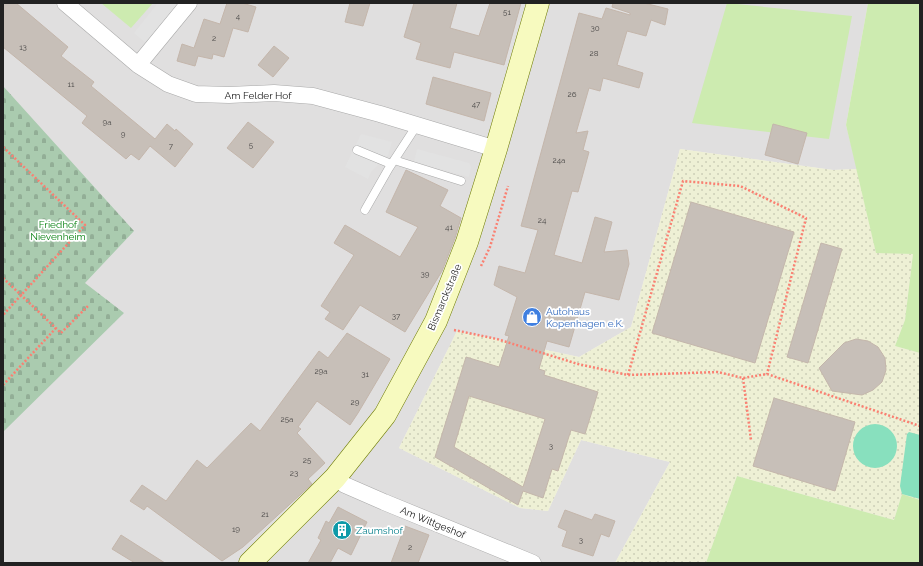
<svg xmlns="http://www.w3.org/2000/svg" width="923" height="566" font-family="Raleway,sans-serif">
	<defs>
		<pattern id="farmland-dots" width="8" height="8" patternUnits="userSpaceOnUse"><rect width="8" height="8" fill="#eef0d5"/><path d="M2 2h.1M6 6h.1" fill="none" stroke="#ccceb7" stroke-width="1.8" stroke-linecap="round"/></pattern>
		<pattern id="cemetery-stones" width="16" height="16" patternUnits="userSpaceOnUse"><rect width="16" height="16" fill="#aacbaf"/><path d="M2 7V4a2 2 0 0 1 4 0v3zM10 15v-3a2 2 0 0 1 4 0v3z" fill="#92ae96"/></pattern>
	</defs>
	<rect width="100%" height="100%" fill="#f2efe9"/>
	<path fill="#e0dfdf" d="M3,3H868L846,125L857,169L833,170L680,149L631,327L579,357L457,331L399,448L520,508L548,511L581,440L670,462L615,563H3Z"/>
	<path fill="url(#farmland-dots)" d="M680,149L833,170L857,169L876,252L913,254L905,320L895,346L920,353V500L902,494L894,520L737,476L706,563H615L670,462L581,440L548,511L520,508L399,448L457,331L579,357L631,327Z"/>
	<path fill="#cdebb0" d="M101,3H153L131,28Z
		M727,3L852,16L829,139L692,123Z
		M868,3H920V353L895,346L905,320L913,254L876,253L846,125Z
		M737,476L894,520L902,494L920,500V563H706Z"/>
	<path fill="url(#cemetery-stones)" d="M3,86L134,231L85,283L124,313L3,432Z"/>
	<path fill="#88e0be" d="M853 446a22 22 0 1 1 44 0a22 22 0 1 1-44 0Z
		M909,432L920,435V499L902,494L900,486L907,434Z"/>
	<path fill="#e2e2e2" d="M158,3H178L146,43L134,33Z
		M361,134L392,142L388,155L371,172L368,179L345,167Z
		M417,149L469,163L471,167L469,177L414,162Z"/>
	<path fill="#c7bfb8" stroke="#c4b6ab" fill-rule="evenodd" d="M3,3H16L68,47L61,56L94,82L91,86L155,139L167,124L175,131L176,129L193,144L175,167L150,146L139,160L131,154L126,159L82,123L87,116L3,47Z
		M227,3H242L256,7L248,32L233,28L224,57L213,54L212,59L198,56L195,66L177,61L182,44L194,48L204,19L220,24Z
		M350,3H370L363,26L345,22Z
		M414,3H457L450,28L479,36L490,3H521L504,65L454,52L450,68L416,59L421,43L404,37Z
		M613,3H644L668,9L665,25L651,20L646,36L627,31L617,65L643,73L639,88L603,78L600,91L589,88L576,133L588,131L583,150L589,152L578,192L572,191L554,255L582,263L595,217L612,222L604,252L627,250L629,264L619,300L585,292L569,347L547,341L539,369L545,371L544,375L598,392L585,434L571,430L558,471L552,469L543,498L523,491L518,505L435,457L466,357L499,367L509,336L505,335L517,297L494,285L499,266L525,273L538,230L521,226L579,13L602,19L606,8L630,15V13L612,7ZM469,396L545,419L523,487L454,447Z
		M274,46L289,58L273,77L258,65Z
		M433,77L491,93L484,121L426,104Z
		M248,122L274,142L253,168L227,148Z
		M773,124L807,133L798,164L765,155Z
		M406,170L448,190L440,206L461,218L455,238L442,271L405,332L360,305L343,330L325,319L330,312L321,306L354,255L334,243L345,225L400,257L418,227L386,212Z
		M691,202L794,232L755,363L652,333Z
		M821,243L842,249L808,363L787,357Z
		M347,333L390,359L358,413L350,425L317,401L298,427L301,429L297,433L325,463L308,479L312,484L243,547L222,561L147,506L144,510L130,501L142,485L166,501L197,460L207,468L251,423L260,431L319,351L328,358Z
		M856,339L868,341L878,347L885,358L886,370L882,382L873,390L862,395L832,391L819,368L844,343Z
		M774,398L855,422L835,491L753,466Z
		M338,507L367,522L351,555L338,548L330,563H308L321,540L318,538L326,521L329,523Z
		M565,510L592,520L595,514L615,521L609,537L601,534L593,556L562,546L567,531L558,527Z
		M405,526L429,535L418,563H391Z
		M121,535L165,563H135L112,549Z"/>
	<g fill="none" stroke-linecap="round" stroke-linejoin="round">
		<g stroke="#a9a9a9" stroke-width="9">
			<path id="lane" d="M357,150L391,164
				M394,160L461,181
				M365,210L389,168L417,125"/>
		</g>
		<g stroke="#a9a9a9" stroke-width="17">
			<path id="street" d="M65,3L138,65L168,84L196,94L229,95L274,93L313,96L380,114L496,149
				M138,65L189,3
				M335,478L345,485L384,502L533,563"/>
		</g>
		<g stroke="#707d05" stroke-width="23">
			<path id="secondary" d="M250,563L335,478L385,415L436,321L467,242L496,149L538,3"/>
		</g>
		<path stroke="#fa8072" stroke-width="2.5" stroke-dasharray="2 2" stroke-linecap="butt" d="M3,147L85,225L3,315
			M481,266L490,247L508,186
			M3,278L61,333L89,305
			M454,330L497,339L578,364L628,375L718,372L743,378L767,374L920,426
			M628,375L683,181L740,186L806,218L767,374
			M743,378L751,440
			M3,385L56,328"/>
		<use href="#lane" stroke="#fff" stroke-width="8"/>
		<use href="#street" stroke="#fff" stroke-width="16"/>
		<use href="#secondary" stroke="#f7fabf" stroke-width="22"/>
	</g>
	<defs>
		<g id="shop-disc" transform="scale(1)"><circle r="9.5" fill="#3f7fe0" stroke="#fff"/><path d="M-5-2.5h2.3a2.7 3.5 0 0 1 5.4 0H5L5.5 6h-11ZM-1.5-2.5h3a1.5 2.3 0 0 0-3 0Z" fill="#fff"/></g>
		<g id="building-disc" transform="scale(1)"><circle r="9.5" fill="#0f9aa8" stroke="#fff"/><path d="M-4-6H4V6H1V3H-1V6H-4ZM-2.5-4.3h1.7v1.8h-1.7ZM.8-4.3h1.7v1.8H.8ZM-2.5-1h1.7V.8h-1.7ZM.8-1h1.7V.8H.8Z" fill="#fff"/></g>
	</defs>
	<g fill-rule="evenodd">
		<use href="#shop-disc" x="532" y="317"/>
		<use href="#building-disc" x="342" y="530"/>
	</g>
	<g text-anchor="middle" stroke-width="3.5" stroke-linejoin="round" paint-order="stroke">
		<g font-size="8" fill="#4b4948">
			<text x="507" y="15">51</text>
			<text x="238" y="19">4</text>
			<text x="595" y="31">30</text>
			<text x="214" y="41">2</text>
			<text x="23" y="50">13</text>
			<text x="594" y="56">28</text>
			<text x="71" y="87">11</text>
			<text x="572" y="97">26</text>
			<text x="476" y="107">47</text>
			<text x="107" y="125">9a</text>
			<text x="123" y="137">9</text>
			<text x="251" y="148">5</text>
			<text x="171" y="149">7</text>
			<text x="559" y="163">24a</text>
			<text x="542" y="223">24</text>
			<text x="449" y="230">41</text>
			<text x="425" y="277">39</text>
			<text x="396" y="319">37</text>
			<text x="321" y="374">29a</text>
			<text x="365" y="377">31</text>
			<text x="355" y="405">29</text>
			<text x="287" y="422">25a</text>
			<text x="551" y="449">3</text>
			<text x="307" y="463">25</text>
			<text x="294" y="476">23</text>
			<text x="265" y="517">21</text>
			<text x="236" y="532">19</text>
			<text x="581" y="543">3</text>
			<text x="410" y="550">2</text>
		</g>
		<g font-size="10" fill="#222" stroke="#fff">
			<text x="258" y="99">Am Felder Hof</text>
			<text transform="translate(444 297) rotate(-67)" y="4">Bismarckstraße</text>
			<text transform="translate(433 522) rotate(22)" y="4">Am Wittgeshof</text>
		</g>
		<g font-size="10" fill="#0c8416" stroke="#fff">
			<text x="58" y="228">Friedhof<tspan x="58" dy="12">Nievenheim</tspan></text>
		</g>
		<g font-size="10" fill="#366cbe" stroke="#fff" text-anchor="start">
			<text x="546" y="315">Autohaus<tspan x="546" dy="12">Kopenhagen e.K.</tspan></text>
		</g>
		<g font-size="10" fill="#0d838f" stroke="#fff" text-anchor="start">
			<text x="356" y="534">Zaumshof</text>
		</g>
	</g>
	<rect width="923" height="566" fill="none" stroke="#222222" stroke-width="8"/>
</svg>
